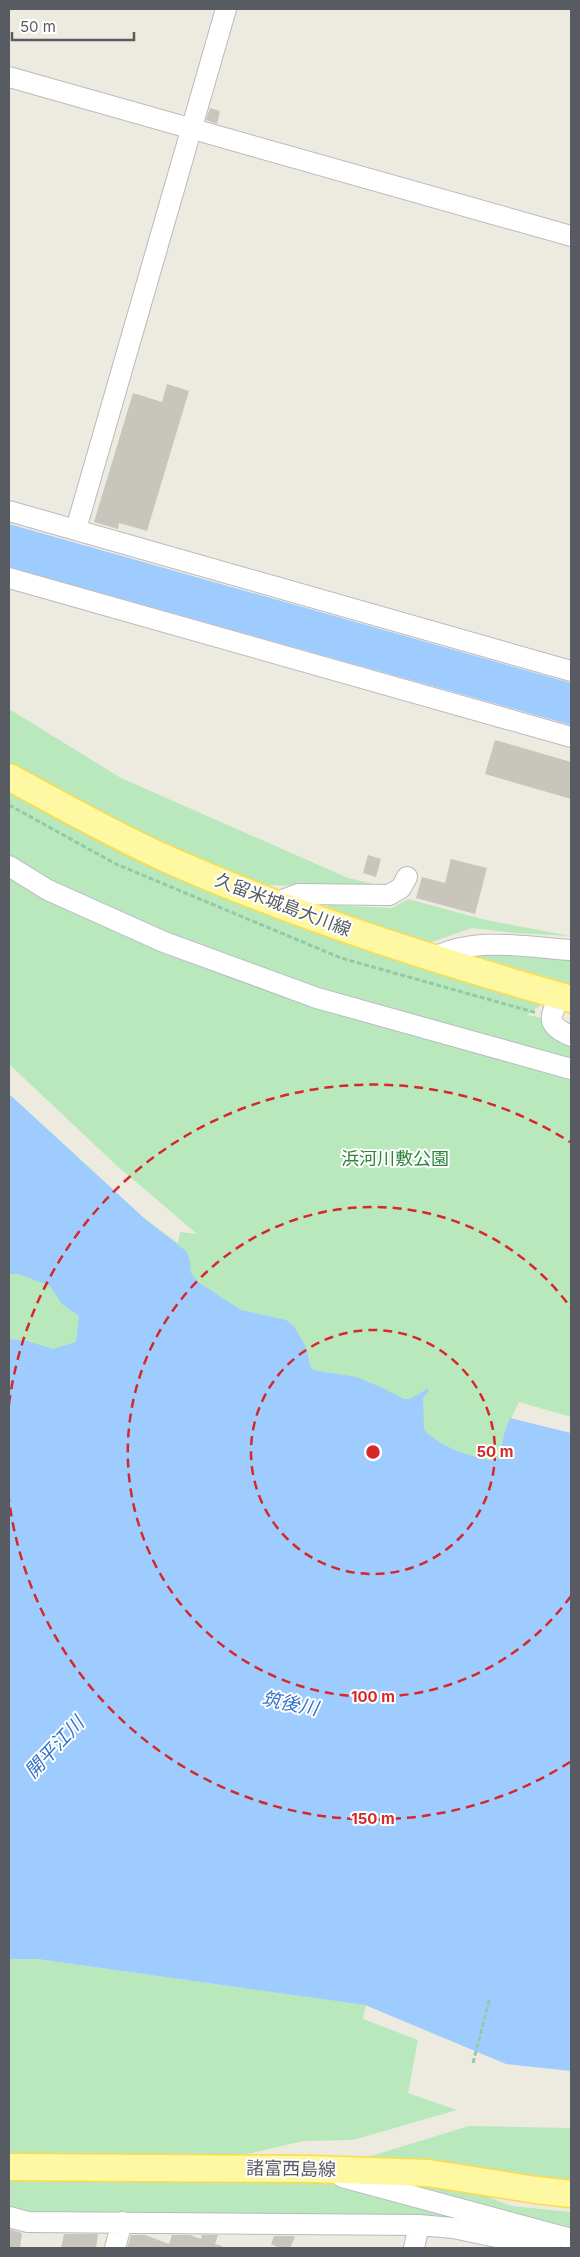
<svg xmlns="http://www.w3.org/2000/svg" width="580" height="2257" font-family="Inter,'Noto Sans JP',sans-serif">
	<rect width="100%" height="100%" fill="#edebdf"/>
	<path fill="#b9e8bd" d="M9,709L121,778L348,878L390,888L260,885L151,841L9,766Z
		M9,791L542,1004L527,1015L571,1023V1417L519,1402L504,1434L500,1456L494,1461L339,1452L9,1094L145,1219L178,1243L180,1232L197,1234L116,1165L9,1064Z
		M408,899L486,920L571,936L514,933L472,928L423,945L322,912L329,905L392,908Z
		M469,954L571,959V984Z
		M9,1192L93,1340L9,1382Z
		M9,1959H37L366,2005L363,2019L418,2040L408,2093L457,2110L353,2140L303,2141L230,2158H9Z
		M469,2126L571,2128V2184L469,2165L348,2163Z
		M9,2177L312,2179L503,2230L29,2215L9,2210Z
		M380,2181L455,2184L511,2206L571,2212V2228Z"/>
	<path fill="#9eccff" d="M9,524L571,683V725L9,567Z
		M9,1094L145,1219L187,1252L190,1261L191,1273L198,1282L241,1310L286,1320L294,1326L307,1349L310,1366L313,1370L356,1377L383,1388L404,1399H410L427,1389L429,1391L423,1398L424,1430C440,1447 471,1457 494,1461L500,1456L504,1434L510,1418L571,1433V2071L506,2064L365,2005L37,1959H9V1339L27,1341L53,1349L76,1342L79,1316L62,1304L50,1286L19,1274H9Z"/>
	<path fill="#c8c5bc" d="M210,108L220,111L217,124L206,120Z
		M167,384L189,391L147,531L119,523L118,529L94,522L133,393L162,402Z
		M495,740L571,762V799L485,774Z
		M368,855L381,859L376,877L363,873Z
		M451,859L487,868L475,914L416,898L422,877L445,883Z
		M9,2229L22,2233L20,2248H9Z
		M64,2234H98L96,2248H61Z
		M131,2235H145L169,2244L172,2235H190L201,2239L202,2235H218L215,2244L222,2246V2248H127Z
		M274,2236H292L295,2237L290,2248H280L271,2244Z"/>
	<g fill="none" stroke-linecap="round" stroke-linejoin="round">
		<g stroke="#b8bac0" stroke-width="22">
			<path id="minor" d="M9,77L571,236
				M9,511L571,671
				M76,529L226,9
				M9,578L571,737
				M9,866L48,890L164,942L317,998L571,1069
				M275,903L298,894L389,895L401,888L407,877
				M433,958C475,936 525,947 571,950
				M561,996C549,1017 545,1024 571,1036
				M342,2177L571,2239
				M9,2217L28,2222L419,2225L453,2228L550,2248
				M115,2248L122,2222
				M414,2248L419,2225"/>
		</g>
		<g stroke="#fedb48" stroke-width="29">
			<path id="major" d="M9,777C61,805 113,835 167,859C298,917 434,960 571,999
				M9,2167L312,2169L428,2173L536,2190L571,2194"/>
		</g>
		<path stroke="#92c9a6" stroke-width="3" stroke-dasharray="5 2.5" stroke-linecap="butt" d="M9,805L116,864L341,958L537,1013
			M473,2063L490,1997"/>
		<use href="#minor" stroke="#fff" stroke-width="20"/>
		<use href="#major" stroke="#fff8a3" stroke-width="26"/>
	</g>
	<g fill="none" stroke="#d62828" stroke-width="2.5" stroke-dasharray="9 6">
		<circle cx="373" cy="1452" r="122"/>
		<path d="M571 1596A245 245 0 1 1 571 1308"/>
		<path d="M570 1762A367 367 0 0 1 9 1500M9 1404A367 367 0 0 1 570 1142"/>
	</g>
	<g text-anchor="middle" stroke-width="4" stroke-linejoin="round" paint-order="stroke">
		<g font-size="18" fill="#585c62" stroke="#fff">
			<text transform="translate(283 905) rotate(21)" y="6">久留米城島大川線</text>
			<text transform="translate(291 2169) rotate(1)" y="6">諸富西島線</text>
		</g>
		<g font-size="18" fill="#2d8639" stroke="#fff">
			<text x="395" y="1165">浜河川敷公園</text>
		</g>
		<g font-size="19" font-style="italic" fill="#3672cc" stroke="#fff">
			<text transform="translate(290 1703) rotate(11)" y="7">筑後川</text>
			<text transform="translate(54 1747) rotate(-47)" y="7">開平江川</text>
		</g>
	</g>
	<circle cx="373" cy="1452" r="8" fill="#d62828" stroke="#fff" stroke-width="2.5"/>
	<g font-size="15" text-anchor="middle" font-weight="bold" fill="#d62828" stroke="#fff" stroke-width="4" stroke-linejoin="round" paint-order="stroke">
		<text x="495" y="1457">50 m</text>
		<text x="373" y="1702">100 m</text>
		<text x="373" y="1824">150 m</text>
	</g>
	<rect width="580" height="2257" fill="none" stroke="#585c62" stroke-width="20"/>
	<path d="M12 32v8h122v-8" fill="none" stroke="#585c62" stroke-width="2.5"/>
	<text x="20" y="32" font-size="15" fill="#585c62" stroke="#ffffff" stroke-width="4" paint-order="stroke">50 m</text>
</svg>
